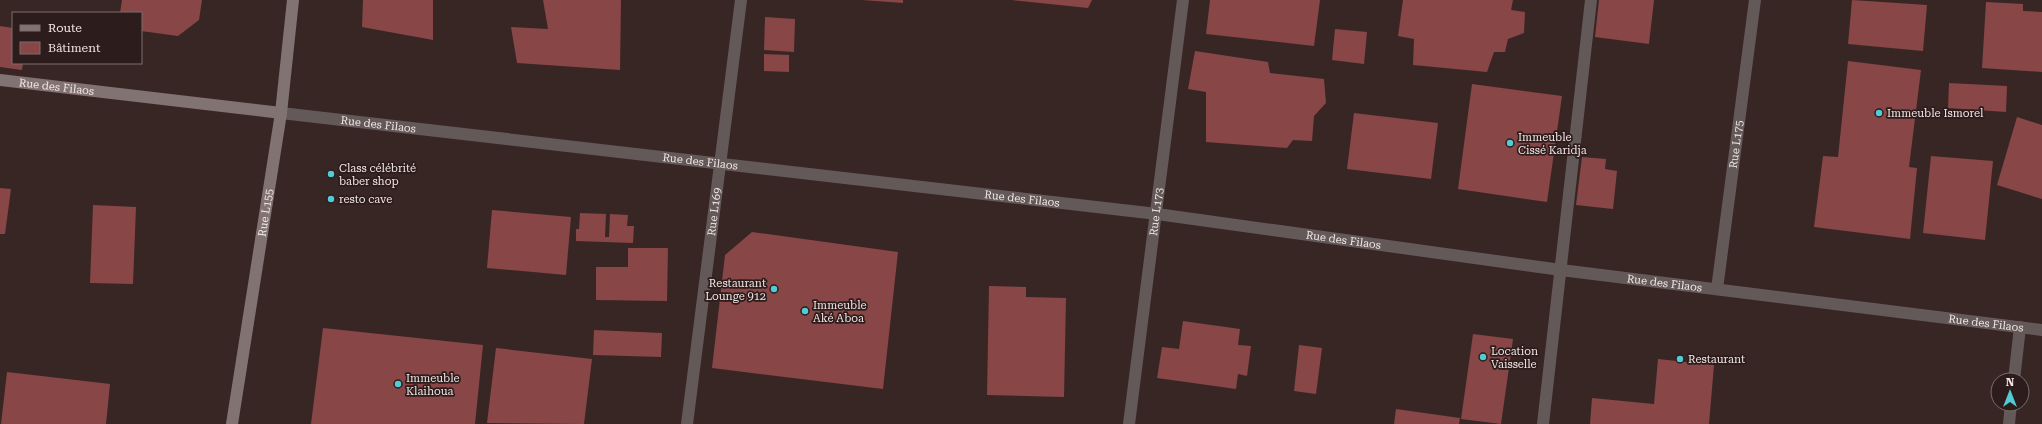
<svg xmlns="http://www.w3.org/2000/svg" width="2042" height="424" font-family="'Roboto Serif',serif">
	<rect width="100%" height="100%" fill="#382625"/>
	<path fill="#884646" d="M122,0H202L199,20L178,36L141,31V13H120Z
		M363,0H433V40L362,27Z
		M543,0H621L620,70L517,63L511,27L548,29Z
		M862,0H903V3Z
		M1012,0H1092L1088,8Z
		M1210,0H1320L1314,46L1206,34Z
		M1403,0H1513L1511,10L1525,12L1524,33L1508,39L1505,52H1494L1487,72L1413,65L1414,39L1398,36Z
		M1599,0H1654L1649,44L1595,37Z
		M1852,0L1927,5L1923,51L1848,44Z
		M1986,2L2023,4V11L2042,12V72L1982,68Z
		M765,17L795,19L794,52L764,50Z
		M0,26L13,28V63H23L22,70L0,67Z
		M1335,29L1367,32L1364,64L1332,60Z
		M1195,51L1268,62L1270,73L1324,79L1326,103L1314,116L1312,141L1293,140L1287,148L1206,142V92L1188,89Z
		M764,54L789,55V72L764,71Z
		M1848,61L1921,70L1909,167L1917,168L1910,239L1814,227L1823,156L1838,157Z
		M1949,83L2007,86L2006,112L1948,108Z
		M1472,84L1562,96L1547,202L1458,189Z
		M1354,113L1438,123L1431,179L1347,169Z
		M2017,117L2042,125V199L1997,185Z
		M1931,156L1993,161L1985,240L1923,233Z
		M1582,157L1606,159L1605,169L1617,171L1613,209L1576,205Z
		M0,188L11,189L5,234H0Z
		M93,205L136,207L133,284L90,283Z
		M492,210L571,217L566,275L487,268Z
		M580,213L606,214L605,237H609L610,214L628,215L627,226H634L633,243L576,241V229H579Z
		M752,232L898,252L883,389L712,368L725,255Z
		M628,248H668L667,301L596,300V267H628Z
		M989,286L1026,287V297L1066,298L1064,397L987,395Z
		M1183,321L1240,329L1238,345L1251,346L1247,376L1238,374L1236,389L1157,378L1162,347L1179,349Z
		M323,328L483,345L475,424H311Z
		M594,330L662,333L661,357L593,355Z
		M1473,334L1513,339L1501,424L1461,419Z
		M1299,345L1322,348L1316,394L1294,391Z
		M496,348L592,359L584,424L487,423Z
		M1658,359L1714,365L1709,424H1590L1592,398L1654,404Z
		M7,372L110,384L106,424H1Z
		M1396,409L1460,418L1459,424H1394Z"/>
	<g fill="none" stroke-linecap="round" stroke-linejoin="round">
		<g stroke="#635959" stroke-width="12">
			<path id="s1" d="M281,113L1157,214L1561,270L2042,330"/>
			<path id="s2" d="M1717,289L1755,0"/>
			<path d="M2014,380L2020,327"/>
			<path id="s3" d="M687,424L741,0"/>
			<path id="s4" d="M1129,424L1183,0"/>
			<path d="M1543,424L1591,0"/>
			<path d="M2009,424L2011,404"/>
		</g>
		<g stroke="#817372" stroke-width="12">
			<path id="s5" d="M0,80L281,113"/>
			<path id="s6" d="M232,424L281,113L293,0"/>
		</g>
	</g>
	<g fill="#51ccd4" stroke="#2d1c1c" stroke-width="1.5">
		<circle cx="1879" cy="113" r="4"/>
		<circle cx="1510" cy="143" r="4"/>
		<circle cx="331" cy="174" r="4"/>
		<circle cx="331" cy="199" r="4"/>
		<circle cx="774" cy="289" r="4"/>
		<circle cx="805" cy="311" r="4"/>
		<circle cx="1483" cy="357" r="4"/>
		<circle cx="1680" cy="359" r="4"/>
		<circle cx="398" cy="384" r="4"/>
	</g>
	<g text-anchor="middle" stroke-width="3.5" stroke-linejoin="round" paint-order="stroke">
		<g font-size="11" fill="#f2e6e5" stroke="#2d1c1c">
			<text dy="4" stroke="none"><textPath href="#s5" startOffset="57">Rue des Filaos</textPath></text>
			<text dy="4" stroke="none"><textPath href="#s1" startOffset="98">Rue des Filaos</textPath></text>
			<text dy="4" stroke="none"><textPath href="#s2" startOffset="146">Rue L175</textPath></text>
			<text dy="4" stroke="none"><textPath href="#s1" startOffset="422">Rue des Filaos</textPath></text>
			<text dy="4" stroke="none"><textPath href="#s1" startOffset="746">Rue des Filaos</textPath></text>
			<text dy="4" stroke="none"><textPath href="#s6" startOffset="214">Rue L155</textPath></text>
			<text dy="4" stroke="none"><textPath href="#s3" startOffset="214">Rue L169</textPath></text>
			<text dy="4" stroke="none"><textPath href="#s4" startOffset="214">Rue L173</textPath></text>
			<text dy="4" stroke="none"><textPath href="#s1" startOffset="1070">Rue des Filaos</textPath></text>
			<text dy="4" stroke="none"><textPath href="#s1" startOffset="1394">Rue des Filaos</textPath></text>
			<text dy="4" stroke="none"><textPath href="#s1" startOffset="1718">Rue des Filaos</textPath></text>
		</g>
		<g font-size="11" fill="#f2e6e5" stroke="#2d1c1c" text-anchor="start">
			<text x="1887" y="117">Immeuble Ismorel</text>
			<text x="1518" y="141">Immeuble<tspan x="1518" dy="13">Cissé Karidja</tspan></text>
			<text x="339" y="172">Class célébrité<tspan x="339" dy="13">baber shop</tspan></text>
			<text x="339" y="203">resto cave</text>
			<text x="766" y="287" text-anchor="end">Restaurant<tspan x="766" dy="13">Lounge 912</tspan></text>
			<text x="813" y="309">Immeuble<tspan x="813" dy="13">Aké Aboa</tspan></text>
			<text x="1491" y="355">Location<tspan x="1491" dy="13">Vaisselle</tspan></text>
			<text x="1688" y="363">Restaurant</text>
			<text x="406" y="382">Immeuble<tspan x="406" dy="13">Klaihoua</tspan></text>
		</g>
	</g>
	<rect x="12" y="12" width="130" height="52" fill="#2d1c1c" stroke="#7c6d6c"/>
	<rect x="20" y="25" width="20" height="6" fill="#817372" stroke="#7c6d6c"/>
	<text x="48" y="32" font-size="12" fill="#f2e6e5">Route</text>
	<rect x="20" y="42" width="20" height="12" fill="#884646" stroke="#7c6d6c"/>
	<text x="48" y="52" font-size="12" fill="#f2e6e5">Bâtiment</text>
	<g transform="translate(2010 392)"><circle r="19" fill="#2d1c1c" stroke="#7c6d6c"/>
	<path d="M0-3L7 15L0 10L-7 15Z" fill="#51ccd4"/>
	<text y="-6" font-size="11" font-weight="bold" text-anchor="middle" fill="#f2e6e5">N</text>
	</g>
</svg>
